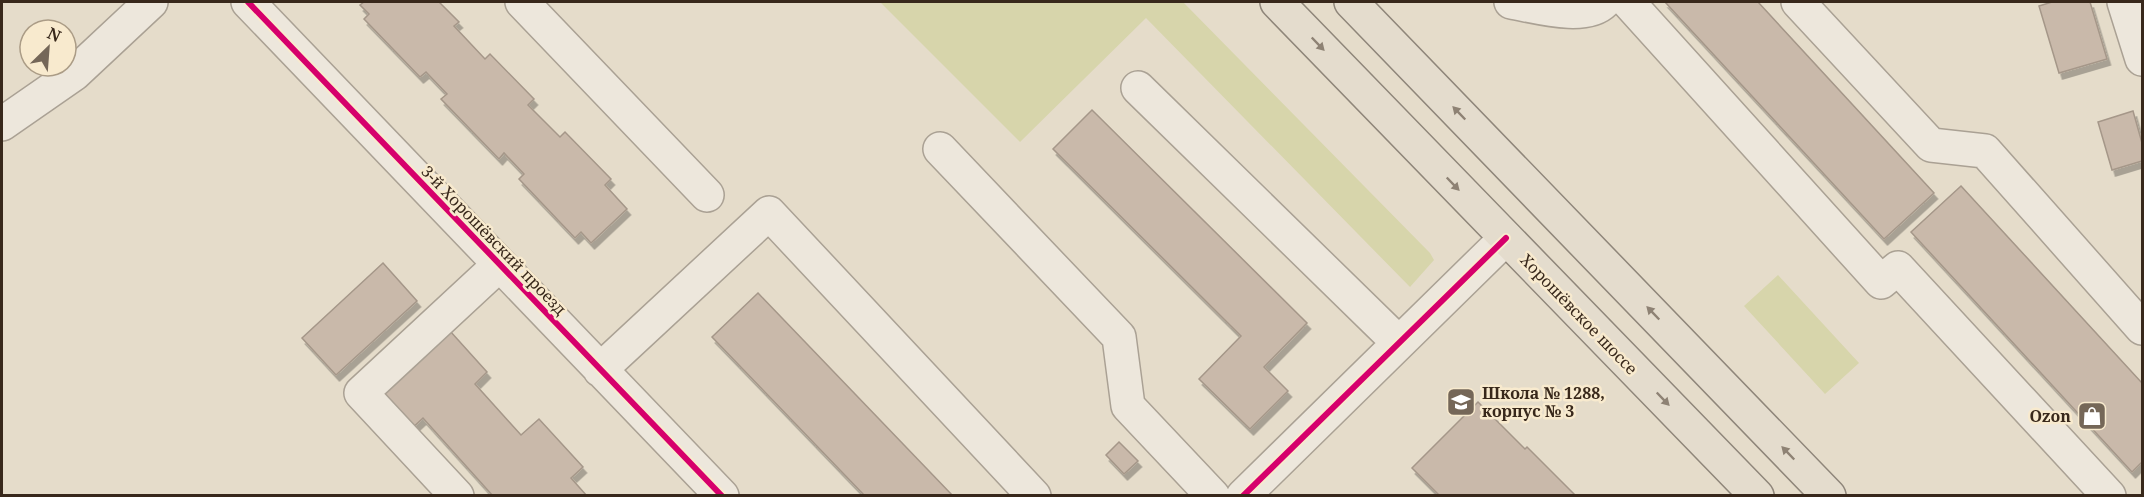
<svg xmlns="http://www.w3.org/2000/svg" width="2144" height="497" font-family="'Noto Serif',serif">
	<defs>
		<filter id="shadow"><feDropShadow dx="3.5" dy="6" stdDeviation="0" flood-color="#0004"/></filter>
	</defs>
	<rect width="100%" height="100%" fill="#e5dcca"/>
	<path fill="#d7d5ab" d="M880,2H1183L1430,253L1434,260L1410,287L1146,18L1020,142Z
		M1778,275L1859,363L1825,394L1744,306Z"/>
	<path fill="#c9b9aa" stroke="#a59789" stroke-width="1.5" filter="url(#shadow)" d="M364,2H439L459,22L454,26L485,59L490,54L534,99L528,105L560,137L565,132L611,179L605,185L627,209L591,243L581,232L575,238L519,179L524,174L504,153L499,159L441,99L447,94L426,72L420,77L364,19L369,14L360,5Z
		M1665,2H1758L1934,193L1884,239Z
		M2052,2H2090L2107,59L2059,73L2039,6Z
		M1092,110L1307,323L1264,367L1288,391L1250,429L1199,379L1241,336L1053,149Z
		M2133,111L2142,143V161L2112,170L2098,122Z
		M1961,186L2142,383V462L2132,472L1911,232Z
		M383,263L417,301L336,375L302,338Z
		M758,293L953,496H865L712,337Z
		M450,331L487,372L475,384L521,435L539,419L583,467L571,478L587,496H493L423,418L409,431L377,397Z
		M1478,402L1525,449L1527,447L1576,496H1440L1412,468Z
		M1119,442L1138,461L1124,474L1106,455Z"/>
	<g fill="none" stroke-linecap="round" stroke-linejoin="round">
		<g stroke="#aaa194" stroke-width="36">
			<path id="minor" d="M248,2L722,496
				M522,2L707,195
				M1511,2C1535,6 1585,21 1604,2
				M1628,2L1881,282L1898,268L2109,496
				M1798,2L1931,145L1985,151L2142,328
				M2124,2L2142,59
				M1138,88L1399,343
				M2,124L74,74L151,2
				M940,149L1119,337L1128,406L1213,496
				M600,370L769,213L1034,496
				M457,496L361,393L499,265
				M1243,496L1506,238"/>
		</g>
		<g stroke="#8f867a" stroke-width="36">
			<path id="major" d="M1277,2L1757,496
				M1351,2L1829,496"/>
		</g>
		<use href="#minor" stroke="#ede7dc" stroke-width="33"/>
		<use href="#major" stroke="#e4dccd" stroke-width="33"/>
		<g stroke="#f8eace" stroke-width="10">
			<path id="cycleway" d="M248,2L722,496
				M1243,496L1506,238"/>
		</g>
		<use href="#cycleway" stroke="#d6006c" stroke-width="6"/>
	</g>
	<defs><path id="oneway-solid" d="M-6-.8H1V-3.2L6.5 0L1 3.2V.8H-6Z" transform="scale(1.5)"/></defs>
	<g fill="#8e8274">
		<use href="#oneway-solid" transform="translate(1318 44) rotate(46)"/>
		<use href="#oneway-solid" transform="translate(1459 113) rotate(-134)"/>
		<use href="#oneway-solid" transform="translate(1453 184) rotate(46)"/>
		<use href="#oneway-solid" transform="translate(1653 313) rotate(-134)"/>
		<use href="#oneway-solid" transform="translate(1663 399) rotate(46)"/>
		<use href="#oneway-solid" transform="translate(1788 453) rotate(-134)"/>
	</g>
	<defs>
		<g id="school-square" transform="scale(1.5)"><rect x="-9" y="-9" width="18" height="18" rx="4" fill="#756758" stroke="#f8eace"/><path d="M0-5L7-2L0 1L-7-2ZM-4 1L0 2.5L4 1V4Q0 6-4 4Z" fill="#fff"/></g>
		<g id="shop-square" transform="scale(1.5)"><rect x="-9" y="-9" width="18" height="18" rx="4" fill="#756758" stroke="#f8eace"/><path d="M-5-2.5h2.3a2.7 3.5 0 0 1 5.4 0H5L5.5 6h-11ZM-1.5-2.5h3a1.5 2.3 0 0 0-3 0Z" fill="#fff"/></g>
	</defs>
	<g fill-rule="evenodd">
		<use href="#school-square" x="1461" y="402"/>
		<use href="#shop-square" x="2092" y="416"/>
	</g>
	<g text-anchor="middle" stroke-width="5" stroke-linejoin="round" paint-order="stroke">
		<g font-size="16" fill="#38281b" stroke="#f8eace">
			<text transform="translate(494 240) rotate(46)" y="6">3-й Хорошёвский проезд</text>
			<text transform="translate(1579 314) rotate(46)" y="6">Хорошёвское шоссе</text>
		</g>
		<g font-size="16" font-weight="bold" fill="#38281b" stroke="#f8eace" text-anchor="start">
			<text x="1482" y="399">Школа № 1288,<tspan x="1482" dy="18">корпус № 3</tspan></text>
			<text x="2071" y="422" text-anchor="end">Ozon</text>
		</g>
	</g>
	<rect width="2144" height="497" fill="none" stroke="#38281b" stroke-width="6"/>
	<g transform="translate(48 48) rotate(25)"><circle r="28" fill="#f8eace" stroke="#ab9c86" stroke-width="1.5"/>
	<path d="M0-4.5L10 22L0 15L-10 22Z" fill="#756758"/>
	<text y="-9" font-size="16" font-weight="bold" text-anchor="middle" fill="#38281b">N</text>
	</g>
</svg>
